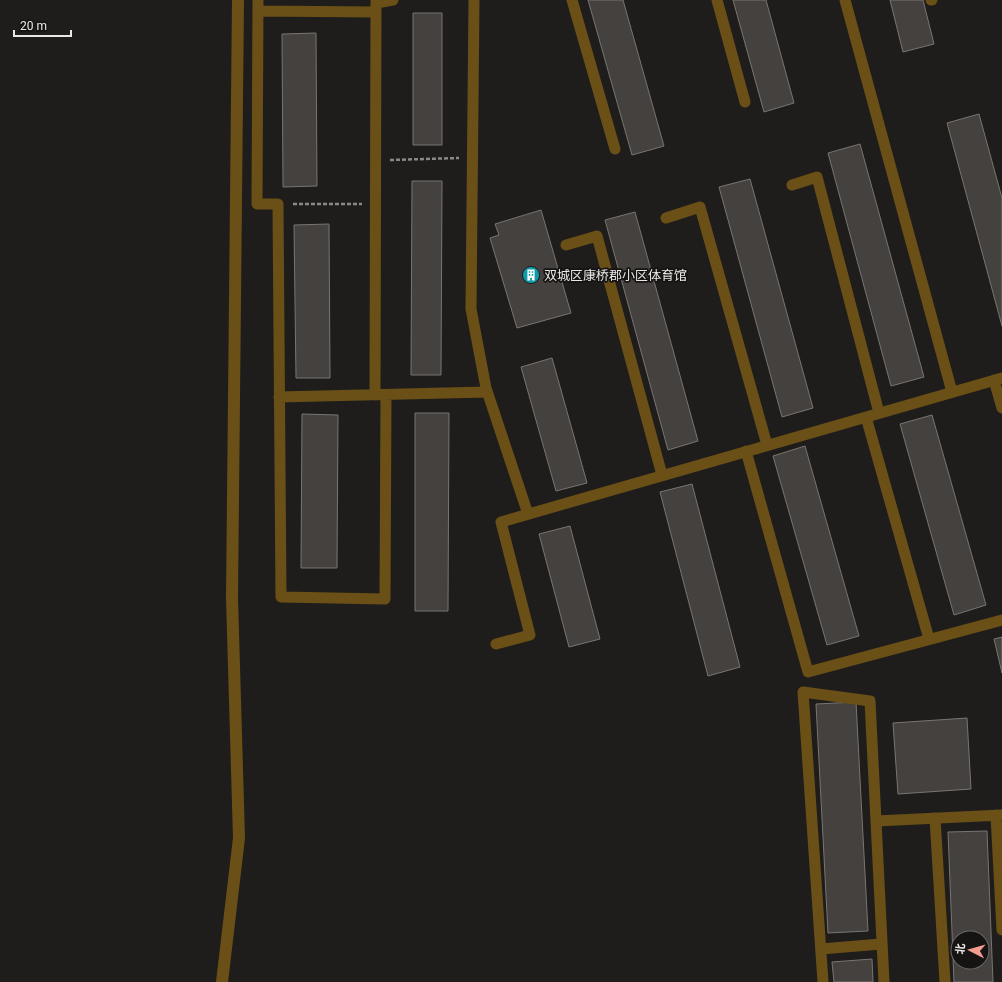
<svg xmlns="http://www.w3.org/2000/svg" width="1002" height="982" font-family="Roboto,'Noto Sans SC',sans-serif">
	<rect width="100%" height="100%" fill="#1f1d1b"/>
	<path fill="#44413f" stroke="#787573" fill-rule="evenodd" d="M588,0H623L664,146L632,155Z
		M733,0H766L794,103L764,112Z
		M890,0H923L934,44L903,52Z
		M413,13H442V145H413Z
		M316,33L317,186L283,187L282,34Z
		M979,114L1002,198V326L947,123Z
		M860,144L924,377L891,386L828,153Z
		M750,179L813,408L782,417L719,187Z
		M412,181H442L441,375H411Z
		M541,210L571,313L517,328L490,238L499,235L495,224Z
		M635,212L698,441L668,450L605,220Z
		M329,224L330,378H296L294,225Z
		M552,358L587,483L556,491L521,367Z
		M415,413H449L448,611H415Z
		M302,414L338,415L337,568H301Z
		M932,415L986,605L954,615L900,424Z
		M805,446L859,636L827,645L773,456Z
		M692,484L740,667L708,676L660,492Z
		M570,526L600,639L569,647L539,534Z
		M1002,637V673L994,639Z
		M856,702L868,931L828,933L816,704Z
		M967,718L971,789L898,794L893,723Z
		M987,831L993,982H954L948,832ZM958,938H982V962H958Z
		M872,959L873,982H834L832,962Z"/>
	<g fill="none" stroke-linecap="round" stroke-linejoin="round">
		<path stroke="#8b8987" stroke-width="2.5" stroke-dasharray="4 2" stroke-linecap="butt" d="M390,160L459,158
			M293,204H362"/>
		<path stroke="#6a5017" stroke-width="11" d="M258,0L257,204H278L281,597L385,599L386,395
			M474,0L471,309L486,388L528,514
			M572,0L615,149
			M717,0L745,102
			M845,0L952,392
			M931,0H932
			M376,3L393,0
			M258,11L376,12
			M792,185L817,177L879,413
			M666,218L700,207L767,445
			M566,245L597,236L662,475
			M994,380L1002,408
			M375,395L376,0
			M279,397L487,392
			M866,417L929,639
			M746,451L808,672L1002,620
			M496,644L530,635L501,522L1002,378
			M996,815L1002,930
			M935,818L945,982
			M876,821L884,982
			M821,949L881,944
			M823,982L803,692L870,701L876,821L1002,815"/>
		<path stroke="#6a5017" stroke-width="12" d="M222,982L239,838L232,598L238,0"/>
	</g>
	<defs>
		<g id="building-disc" transform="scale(0.9)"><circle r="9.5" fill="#0f9aa8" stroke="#161412"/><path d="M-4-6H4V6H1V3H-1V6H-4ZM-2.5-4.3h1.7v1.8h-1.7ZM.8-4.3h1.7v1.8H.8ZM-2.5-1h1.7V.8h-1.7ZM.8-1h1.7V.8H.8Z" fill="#fff"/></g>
	</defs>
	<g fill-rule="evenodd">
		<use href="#building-disc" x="531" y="275"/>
	</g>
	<g text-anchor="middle" stroke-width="3.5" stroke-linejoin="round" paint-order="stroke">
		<g font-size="13" fill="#eae8e6" stroke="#161412" text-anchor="start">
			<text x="544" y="280">双城区康桥郡小区体育馆</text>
		</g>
	</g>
	<g transform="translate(970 950) rotate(276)"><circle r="19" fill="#161412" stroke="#6b6967"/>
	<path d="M0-3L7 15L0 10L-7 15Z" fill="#f59c90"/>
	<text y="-6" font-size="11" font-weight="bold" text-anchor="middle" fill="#eae8e6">北</text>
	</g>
	<path d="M14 30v6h57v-6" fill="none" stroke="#eae8e6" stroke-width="2"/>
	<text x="20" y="30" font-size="12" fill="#eae8e6" stroke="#161412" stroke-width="3" paint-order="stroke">20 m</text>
</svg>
